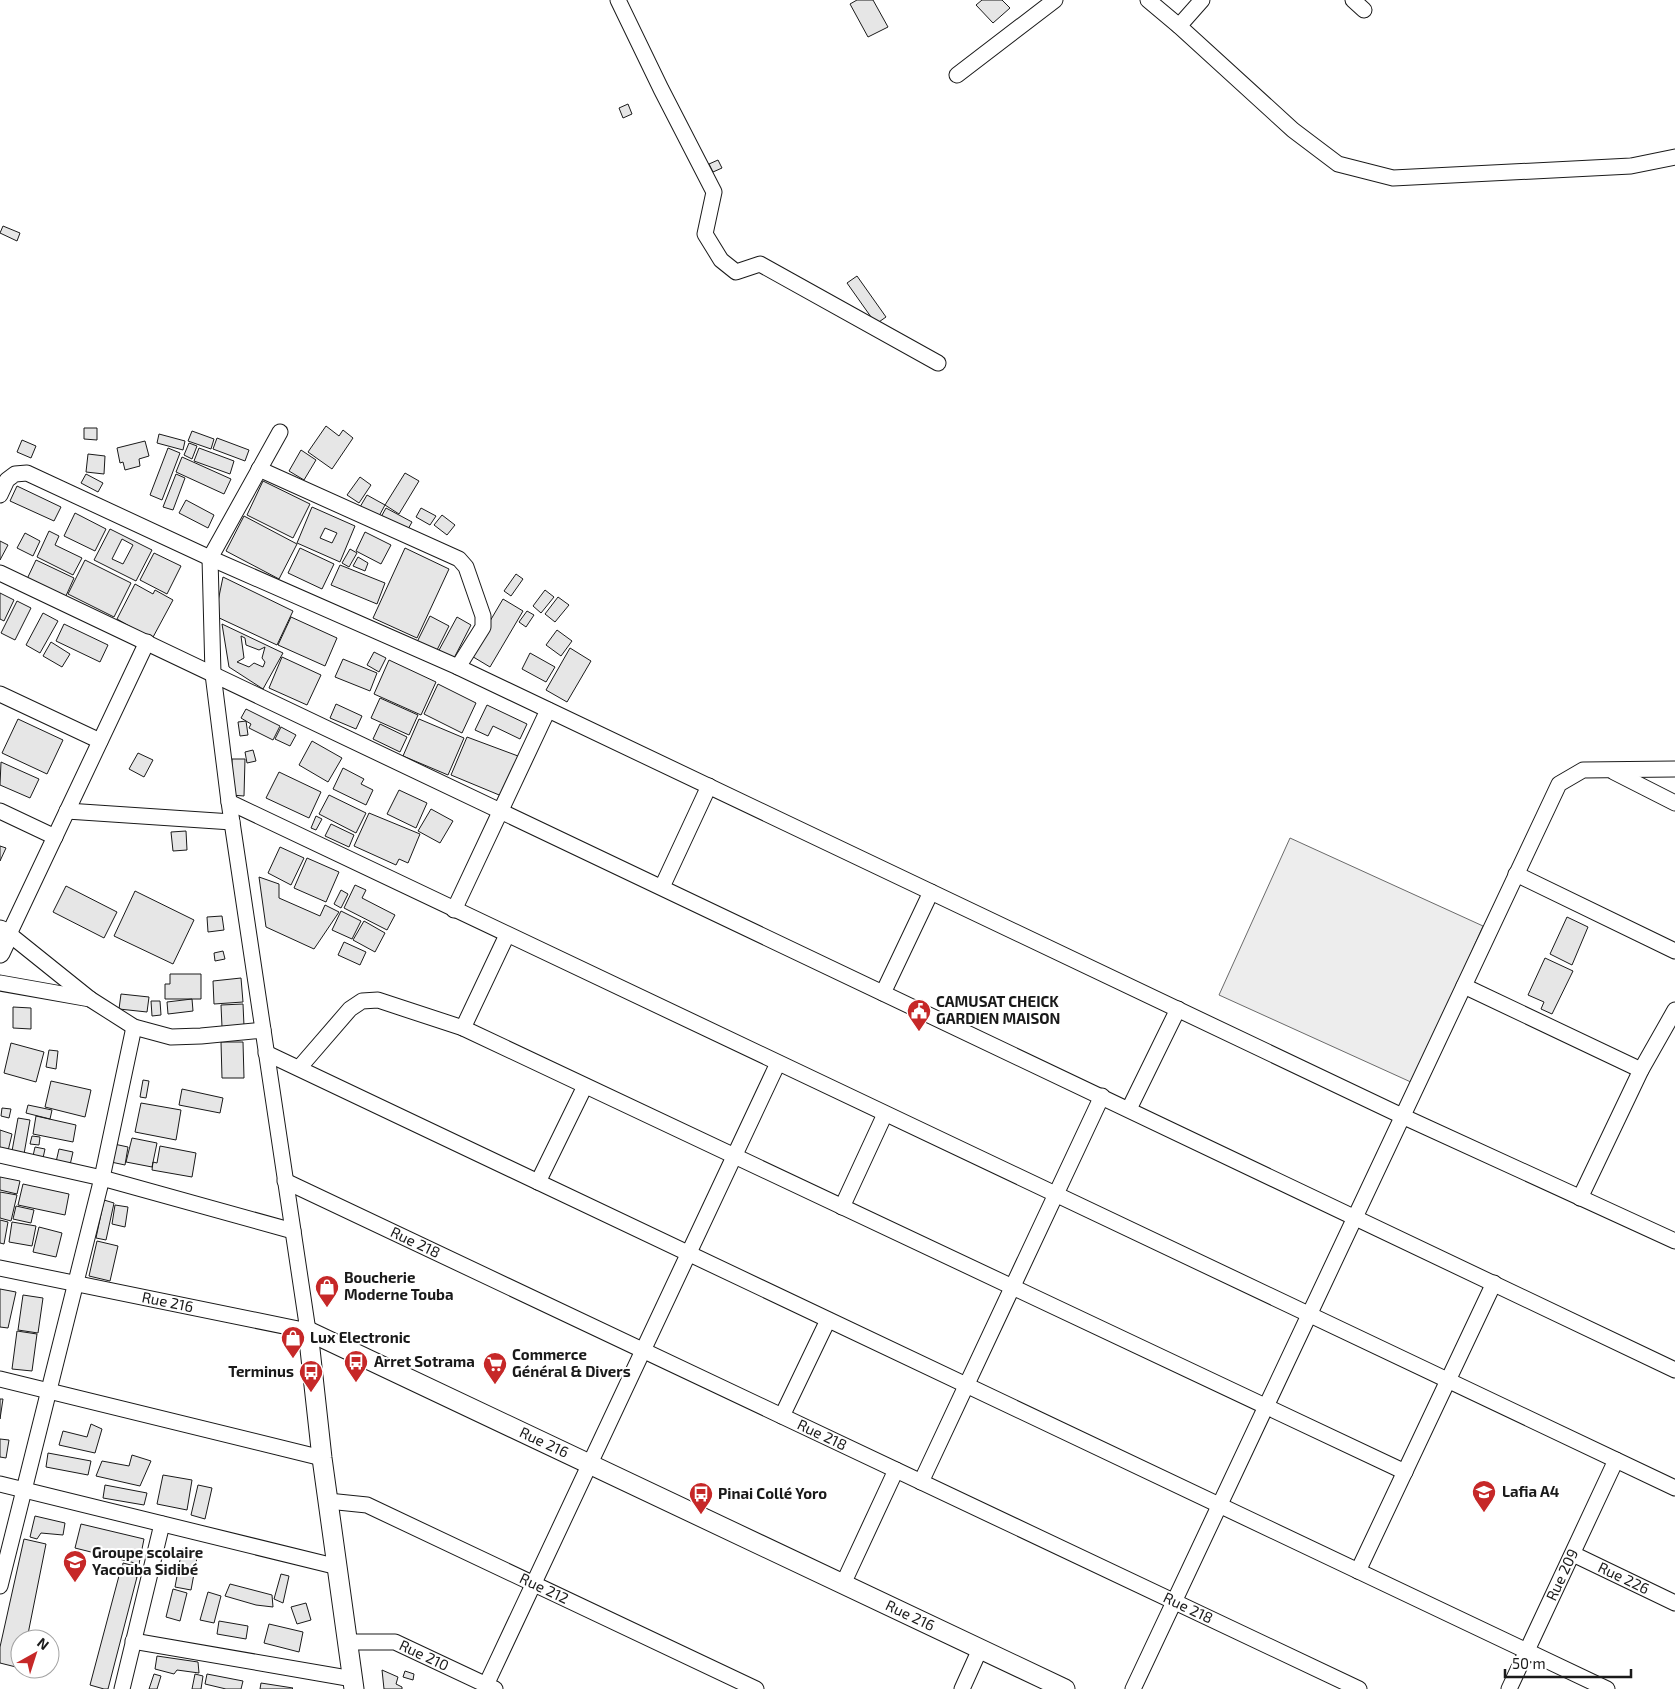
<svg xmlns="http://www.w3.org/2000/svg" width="1675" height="1689" font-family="'Exo 2',sans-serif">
	<rect width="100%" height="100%" fill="#fff"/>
	<path fill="#ededed" stroke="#6a6a6a" d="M1290,838L1483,926L1413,1083L1219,995Z"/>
	<path fill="#e6e6e6" stroke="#1a1a1a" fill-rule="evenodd" d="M857,0H873L888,27L868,37L850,4Z
		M982,0H1002L1010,8L993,23L976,5Z
		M628,104L632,114L623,118L619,108Z
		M718,160L722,168L713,172L709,164Z
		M3,226L20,233L17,241L0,233Z
		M857,276L886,317L876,324L847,283Z
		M326,426L339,436L343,430L353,438L332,469L308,452Z
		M84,428H97V440L84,439Z
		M192,431L214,439L211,449L188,441Z
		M159,434L185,441L183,450L157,443Z
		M217,438L249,450L245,461L213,449Z
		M22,440L36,446L31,458L17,452Z
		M145,441L149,456L139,459L140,466L125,470L123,462L120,463L117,448Z
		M189,443L197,446L192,459L184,455Z
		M168,448L180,453L162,500L150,495Z
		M199,448L234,461L230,474L194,461Z
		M301,450L316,460L304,480L289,471Z
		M88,454L105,456L104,474L86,472Z
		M182,457L231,479L224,494L176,472Z
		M405,473L419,481L399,514L385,505Z
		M86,474L103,483L98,492L81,483Z
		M176,474L185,478L173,510L163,507Z
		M360,477L371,485L359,503L347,495Z
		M263,481L310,504L293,538L247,515Z
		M17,486L61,507L54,521L10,501Z
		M367,495L385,505L378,518L360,507Z
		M186,500L214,515L208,528L179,513Z
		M312,507L355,526L340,562L297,543ZM325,528L337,533L332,543L320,538Z
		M386,508L412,522L407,531L381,517Z
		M421,508L436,516L430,525L416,517Z
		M75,513L106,529L95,551L64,536Z
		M442,515L455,525L447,535L434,525Z
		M244,516L297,544L279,579L226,551Z
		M110,529L152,550L136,581L94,560ZM122,539L133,545L123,564L112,559Z
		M49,531L59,536L55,545L82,558L73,575L37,557Z
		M365,532L391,545L381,564L356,551Z
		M25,533L40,541L33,556L17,548Z
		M0,541L8,545L0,560Z
		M300,548L334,564L322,589L288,573Z
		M405,548L449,569L417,638L373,618Z
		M350,549L357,553L349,567L342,563Z
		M154,553L181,566L167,594L140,580Z
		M358,557L368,563L365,571L353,566Z
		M36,560L74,578L65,598L27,579Z
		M85,560L131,583L114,617L68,594Z
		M340,565L385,583L377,604L331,585Z
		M516,574L523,579L511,596L504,591Z
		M223,577L293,611L277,645L215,616Z
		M135,584L153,594L155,590L173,600L152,639L117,619Z
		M545,590L554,597L541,613L533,606Z
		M0,593L14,600L4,621L0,619Z
		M558,597L569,605L555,622L545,614Z
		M503,599L523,611L490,667L470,655Z
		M17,601L31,608L15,640L1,633Z
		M527,611L534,615L526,627L519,622Z
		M43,613L58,621L40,653L26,645Z
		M430,616L449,626L436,652L417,642Z
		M291,617L337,638L325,666L278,645Z
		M457,617L471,625L453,660L438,652Z
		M64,624L108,645L100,662L56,641Z
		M222,624L283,653L263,689L229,667ZM241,636L245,638L246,645L259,650L265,647L262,658L265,662L263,667L254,663L249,667L237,662L244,658Z
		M557,630L572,641L561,656L546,645Z
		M51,642L70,654L62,667L43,656Z
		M570,648L591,661L567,702L546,690Z
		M374,652L386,658L379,672L367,665Z
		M530,653L555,667L546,682L522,669Z
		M282,657L321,675L307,705L269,688Z
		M343,659L377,673L370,691L335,677Z
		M389,660L436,682L421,715L374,694Z
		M438,684L476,703L462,733L424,714Z
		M380,698L418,715L409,735L371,718Z
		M336,704L362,716L356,729L330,718Z
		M487,705L527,724L520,739L493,726L488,736L475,730Z
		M246,709L280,726L273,740L249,728L251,724L241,718Z
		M18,719L63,740L47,774L2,753Z
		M419,719L464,738L448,775L403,756Z
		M246,721L248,735L240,736L238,722Z
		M380,724L407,737L400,752L373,739Z
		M281,727L296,735L290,746L275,739Z
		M467,737L518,756L504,797L451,775Z
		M312,741L342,758L328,782L299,765Z
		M253,750L256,761L247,763L245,752Z
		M138,753L153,760L144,777L129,769Z
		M232,759H245L244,796L231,795Z
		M1,762L39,779L30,798L0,785Z
		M343,768L364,779L361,784L373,790L366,805L333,789Z
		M279,772L321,792L309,818L266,798Z
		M399,790L427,803L416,828L387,814Z
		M329,795L366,813L356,833L319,814Z
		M431,809L453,821L440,843L418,831Z
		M369,813L420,834L408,863L399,859L396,865L354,846Z
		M316,816L322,819L316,830L311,828Z
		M331,824L354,835L349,847L325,836Z
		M186,831L187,850L173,851L171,832Z
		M0,846L6,848L0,861Z
		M280,847L304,858L291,885L268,873Z
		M307,858L339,872L326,902L294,888Z
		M259,877L279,884V898L320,916L325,905L339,912L314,949L266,927Z
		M355,885L366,890L362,898L395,915L387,930L344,908Z
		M66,886L117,912L104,938L53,912Z
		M341,890L348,894L341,908L334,904Z
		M135,891L194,920L173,964L114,936Z
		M341,911L361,921L352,939L332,930Z
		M222,916L224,930L208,932L207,917Z
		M1567,917L1588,927L1572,965L1550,954Z
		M364,921L385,933L375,952L353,940Z
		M344,942L366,952L360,965L338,955Z
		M223,951L225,959L215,961L214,953Z
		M1545,958L1573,971L1552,1014L1541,1009L1544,1002L1528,995Z
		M170,974H201V999H165V984H170Z
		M241,978L243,1002L214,1004L213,981Z
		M121,994L149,997L147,1012L119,1009Z
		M192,999L193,1011L168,1014L167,1002Z
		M151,1001H160L161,1015L152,1016Z
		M243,1004L244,1026L222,1027L221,1005Z
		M13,1007L31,1008V1029L13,1028Z
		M221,1042H243L244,1078H222Z
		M11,1043L44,1052L36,1082L4,1073Z
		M49,1050L58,1051L56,1069L46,1067Z
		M143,1080L149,1081L146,1098L140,1097Z
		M51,1081L91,1090L85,1117L45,1107Z
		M182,1089L223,1098L220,1113L179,1105Z
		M141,1103L181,1110L176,1140L135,1132Z
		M28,1105L52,1110L50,1119L26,1113Z
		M2,1108L11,1109L9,1118L1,1116Z
		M36,1116L76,1125L73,1142L33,1134Z
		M18,1118L30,1120L24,1154L12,1151Z
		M0,1130L12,1134L8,1151L0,1149Z
		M32,1136L40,1137L39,1145L30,1144Z
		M132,1138L157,1143L152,1167L126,1162Z
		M114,1144L128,1147L125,1165L111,1162Z
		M160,1146L196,1153L192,1177L152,1170L153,1162L157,1163Z
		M35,1147L45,1149L43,1158L33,1156Z
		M59,1149L73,1152L70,1165L56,1162Z
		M0,1177L20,1181L17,1194L0,1190Z
		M23,1184L69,1194L65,1215L18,1205Z
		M0,1192L17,1195L11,1221L0,1218Z
		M104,1200L114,1203L106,1240L96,1238Z
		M115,1205L128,1207L125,1227L112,1224Z
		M16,1206L34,1210L31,1223L13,1219Z
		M0,1220L8,1222L4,1244L0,1243Z
		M12,1222L36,1226L32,1246L9,1242Z
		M39,1227L62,1233L56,1257L33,1252Z
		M97,1241L118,1246L110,1281L89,1276Z
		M0,1289L16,1292L8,1328L0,1327Z
		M23,1295L43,1298L38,1333L18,1330Z
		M17,1331L37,1334L32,1371L12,1369Z
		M0,1399H3L0,1419Z
		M91,1424L102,1429L95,1453L59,1445L63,1431L87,1437Z
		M0,1439L9,1440L6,1458L0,1457Z
		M48,1453L91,1461L88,1475L46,1467Z
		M132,1455L151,1461L140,1486L96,1476L102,1461L129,1466Z
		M163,1475L192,1480L187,1510L157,1504Z
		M105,1485L147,1493L144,1505L103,1498Z
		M198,1485L212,1488L205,1519L191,1515Z
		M35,1516L65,1523L63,1535L41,1533L37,1539L30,1537Z
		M81,1524L144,1539L139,1564L75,1548Z
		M24,1539L46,1544L27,1639H20V1668L0,1663V1647Z
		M182,1549L198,1552L191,1590L175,1587Z
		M123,1563L139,1567L137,1574L122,1570Z
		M120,1572L137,1577L108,1689H104L90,1685Z
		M281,1574L289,1576L283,1603L274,1599Z
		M230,1584L272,1595L273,1607L256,1605L225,1596Z
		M173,1589L187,1593L180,1621L166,1617Z
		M208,1592L221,1596L214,1623L200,1620Z
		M306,1603L311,1620L297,1624L291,1607Z
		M219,1621L248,1626L246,1639L217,1634Z
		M269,1624L303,1632L299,1652L264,1643Z
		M157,1656L198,1662L199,1673L177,1670L174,1674L155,1669Z
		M382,1670L398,1677L396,1684L402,1687V1689H384Z
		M405,1671L414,1674L413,1680L403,1677Z
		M154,1674L161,1676L157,1689H149Z
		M195,1674L203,1676L201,1689H192Z
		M207,1674L243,1681L241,1689H226L205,1684Z
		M261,1683L293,1688L292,1689H260Z"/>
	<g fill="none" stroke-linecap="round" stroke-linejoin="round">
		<g stroke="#1a1a1a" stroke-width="17">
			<g id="minor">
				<path d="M618,0L661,89L714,192L705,234L721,260L736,272L760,264L938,363"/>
				<path d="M1148,0L1179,26L1293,130L1338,164L1393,178L1631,166L1675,157"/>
				<path d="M1353,0L1364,10"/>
				<path d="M1179,26L1202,0"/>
				<path d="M957,75L1055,0"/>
				<path d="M259,469L459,559L466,567L483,616V627L458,667"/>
				<path d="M0,495L7,480L15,474L27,473L210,558L458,667L1402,1116L1675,1241"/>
				<path d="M0,573L1675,1370"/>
				<path d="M0,694L100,741"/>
				<path d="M1614,772L1675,803"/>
				<path d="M229,802L1675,1488"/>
				<path d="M0,811L55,837"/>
				<path d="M67,811L232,822"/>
				<path d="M1516,874L1675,951"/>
				<path d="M662,887L709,786"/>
				<path d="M454,910L548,710"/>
				<path d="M0,983L90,999L134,1027L171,1037L201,1036L263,1030"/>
				<path d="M1464,986L1641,1070"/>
				<path d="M883,993L931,892"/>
				<path d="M90,999L9,934L147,642"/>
				<path d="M463,1028L507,935"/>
				<path d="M266,1053L1607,1689"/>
				<path d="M299,1068L350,1009L362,1001L378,1000L463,1028L1405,1472"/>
				<path d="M1129,1109L1178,1009"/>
				<path d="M0,1155L102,1178L293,1231"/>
				<path id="s1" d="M285,1181L1359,1689"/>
				<path d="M538,1182L585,1086"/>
				<path d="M1580,1198L1641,1070L1675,1010"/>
				<path d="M842,1207L885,1114"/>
				<path id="s2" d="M0,1268L308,1331L229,802L213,674L210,558L280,432"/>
				<path d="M0,1379L322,1458"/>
				<path d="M782,1416L828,1320"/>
				<path d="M921,1482L1102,1096"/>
				<path d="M0,1484L338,1567"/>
				<path id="s3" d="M328,1501L367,1505L756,1689"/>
				<path id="s4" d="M1573,1554L1675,1603"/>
				<path d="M1358,1571L1494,1283"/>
				<path d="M843,1584L896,1470"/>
				<path d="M0,1586L102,1178L134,1027"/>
				<path d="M133,1641L353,1679"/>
				<path id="s5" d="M348,1642H395L495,1689"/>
				<path d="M486,1685L778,1063"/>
				<path d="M122,1689L162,1524"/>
				<path d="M962,1689L980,1649"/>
				<path d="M1133,1689L1559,784L1583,770L1675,769"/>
				<path id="s6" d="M1509,1689L1616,1460"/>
			</g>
		</g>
		<g stroke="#1a1a1a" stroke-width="21">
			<g id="tertiary">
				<path d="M0,930L9,934L0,953"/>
				<path id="s7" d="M308,1331L1065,1689"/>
				<path d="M308,1331L322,1458L354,1689"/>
			</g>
		</g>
		<use href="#minor" stroke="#fff" stroke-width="15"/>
		<use href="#tertiary" stroke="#fff" stroke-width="19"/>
	</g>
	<defs>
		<g id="civic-pin" transform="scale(1.25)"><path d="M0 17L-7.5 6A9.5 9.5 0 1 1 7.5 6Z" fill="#c62828" stroke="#fff"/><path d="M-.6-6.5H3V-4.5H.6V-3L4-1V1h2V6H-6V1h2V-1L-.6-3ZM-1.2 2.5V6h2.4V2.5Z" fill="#fff"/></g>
		<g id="shop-pin" transform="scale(1.25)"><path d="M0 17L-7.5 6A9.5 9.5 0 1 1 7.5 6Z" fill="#c62828" stroke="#fff"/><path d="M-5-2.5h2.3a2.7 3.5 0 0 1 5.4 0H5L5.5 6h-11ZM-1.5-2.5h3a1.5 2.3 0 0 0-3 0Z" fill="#fff"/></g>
		<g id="bus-pin" transform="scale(1.25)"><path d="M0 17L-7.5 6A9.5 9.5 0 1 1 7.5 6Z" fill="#c62828" stroke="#fff"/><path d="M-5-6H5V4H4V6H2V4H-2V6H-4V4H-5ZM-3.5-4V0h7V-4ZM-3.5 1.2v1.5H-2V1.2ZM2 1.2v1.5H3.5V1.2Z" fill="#fff"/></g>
		<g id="supermarket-pin" transform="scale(1.25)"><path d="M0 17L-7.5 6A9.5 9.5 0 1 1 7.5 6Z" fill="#c62828" stroke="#fff"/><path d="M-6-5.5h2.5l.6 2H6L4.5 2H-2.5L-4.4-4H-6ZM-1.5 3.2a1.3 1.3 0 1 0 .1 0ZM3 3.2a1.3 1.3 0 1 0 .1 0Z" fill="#fff"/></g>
		<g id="school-pin" transform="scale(1.25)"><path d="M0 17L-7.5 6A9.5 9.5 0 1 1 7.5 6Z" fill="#c62828" stroke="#fff"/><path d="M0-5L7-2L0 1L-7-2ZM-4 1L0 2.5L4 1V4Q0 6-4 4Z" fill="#fff"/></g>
	</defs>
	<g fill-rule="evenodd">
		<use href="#civic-pin" x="919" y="1011"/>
		<use href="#shop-pin" x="327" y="1287"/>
		<use href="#shop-pin" x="293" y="1338"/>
		<use href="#bus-pin" x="356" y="1362"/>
		<use href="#supermarket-pin" x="495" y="1364"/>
		<use href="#bus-pin" x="311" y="1372"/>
		<use href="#school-pin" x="1484" y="1492"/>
		<use href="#bus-pin" x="701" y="1494"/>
		<use href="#school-pin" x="75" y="1562"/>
	</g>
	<g text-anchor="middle" stroke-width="4" stroke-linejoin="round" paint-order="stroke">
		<g font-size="15" font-weight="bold" fill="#1a1a1a" stroke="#fff" text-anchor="start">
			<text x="936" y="1007">CAMUSAT CHEICK<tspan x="936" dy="17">GARDIEN MAISON</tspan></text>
			<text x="344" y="1283">Boucherie<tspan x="344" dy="17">Moderne Touba</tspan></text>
			<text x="310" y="1343">Lux Electronic</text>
			<text x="512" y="1360">Commerce<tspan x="512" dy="17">Général &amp; Divers</tspan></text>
			<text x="374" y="1367">Arret Sotrama</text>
			<text x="294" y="1377" text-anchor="end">Terminus</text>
			<text x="1502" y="1497">Lafia A4</text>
			<text x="718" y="1499">Pinai Collé Yoro</text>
			<text x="92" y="1558">Groupe scolaire<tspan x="92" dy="17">Yacouba Sidibé</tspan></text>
		</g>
		<g font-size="15" fill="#1a1a1a" stroke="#fff">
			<text dy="5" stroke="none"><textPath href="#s1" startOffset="144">Rue 218</textPath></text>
			<text dy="5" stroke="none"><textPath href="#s2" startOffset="171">Rue 216</textPath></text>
			<text dy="5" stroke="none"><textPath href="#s1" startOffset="594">Rue 218</textPath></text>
			<text dy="5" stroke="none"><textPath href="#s7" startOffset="261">Rue 216</textPath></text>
			<text dy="5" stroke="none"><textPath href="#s6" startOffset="126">Rue 209</textPath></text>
			<text dy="5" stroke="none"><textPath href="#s4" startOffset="56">Rue 226</textPath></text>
			<text dy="5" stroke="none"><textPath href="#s3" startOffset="235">Rue 212</textPath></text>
			<text dy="5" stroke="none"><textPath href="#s1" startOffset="999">Rue 218</textPath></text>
			<text dy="5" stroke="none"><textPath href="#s7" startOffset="666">Rue 216</textPath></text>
			<text dy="5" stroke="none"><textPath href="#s5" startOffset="79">Rue 210</textPath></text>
		</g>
	</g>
	<g transform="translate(35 1654) rotate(39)"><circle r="24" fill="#ffffff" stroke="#a3a3a3"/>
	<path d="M0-4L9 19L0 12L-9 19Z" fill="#c62828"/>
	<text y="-8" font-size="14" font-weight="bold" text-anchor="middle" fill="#1a1a1a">N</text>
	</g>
	<path d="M1505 1669v8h126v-8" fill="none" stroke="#1a1a1a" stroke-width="2.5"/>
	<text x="1512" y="1669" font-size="15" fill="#1a1a1a" stroke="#ffffff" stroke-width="4" paint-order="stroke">50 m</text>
</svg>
